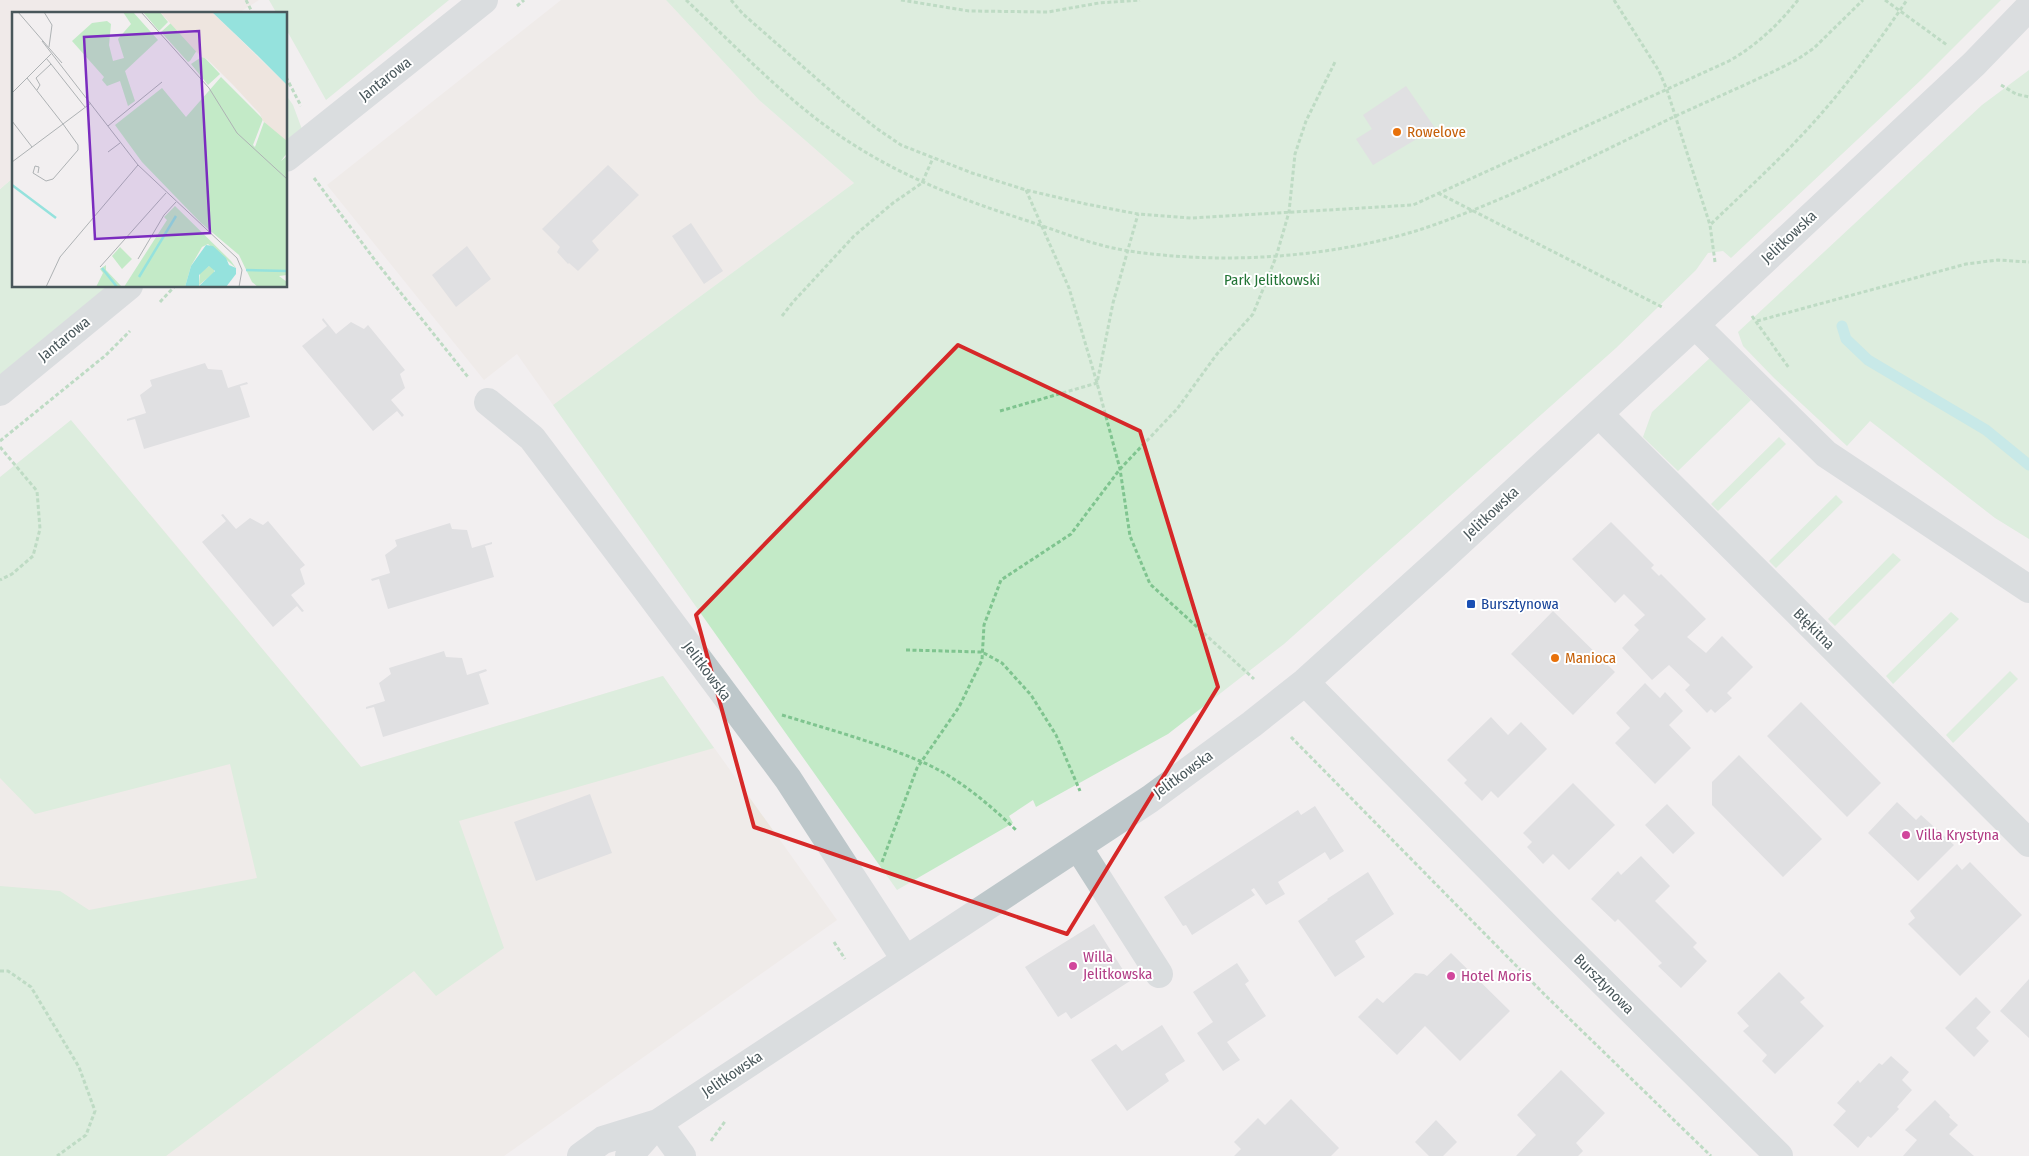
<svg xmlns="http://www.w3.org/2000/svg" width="2029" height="1156" font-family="'Fira Sans Condensed',sans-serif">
	<rect width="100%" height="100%" fill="#f2eff0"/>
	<path fill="#ece6df" d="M561,0H666L759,100L854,183L553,405L517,354L484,380L327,185Z
		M150,514L361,767L663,676L837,920L504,1156H0V609Z"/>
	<path fill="#c3eac7" d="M269,0H449L326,100L286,29V14H277Z
		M666,0H2001L1921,80L1731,258L1723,251L1708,253L1696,270L1616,348L1284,644L1168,734L1036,807L1033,800L1009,816L1013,823L897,890L553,405L854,183L759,100Z
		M2029,70V539L1995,518L1870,421L1847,446L1774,378L1743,346L1738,332L1982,105Z
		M286,95L293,105L303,132L286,145Z
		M14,177V286H110L0,375V189Z
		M1710,358L1751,400L1678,471L1643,437L1652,412Z
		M71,420L361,767L663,676L714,748L459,821L504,948L436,996L414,971L166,1156H0V886L60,891L89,910L257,878L230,764L35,814L0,778V477Z
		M1779,437L1786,444L1718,511L1711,504Z
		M1836,495L1843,502L1776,568L1769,561Z
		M1893,553L1901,560L1835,626L1828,619Z
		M1951,612L1959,619L1893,684L1886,676Z
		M2010,671L2018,679L1953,743L1946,735Z"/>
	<path fill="#eee5df" d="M0,0H259L237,14H14V177L0,189Z"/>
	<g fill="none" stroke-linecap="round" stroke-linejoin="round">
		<path stroke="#95e2dd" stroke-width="11" d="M1842,326L1846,339L1868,360L1986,430L2029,465"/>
	</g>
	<path fill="#caced0" d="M1406,86L1435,128L1373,165L1356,139L1372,129L1363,115Z
		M608,165L639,195L592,241L599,250L578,271L569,263L568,264L557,252L560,247L542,229Z
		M691,223L723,271L704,284L672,236Z
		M467,246L491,279L456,307L432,275Z
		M323,318L336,334L351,322L364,329L368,325L405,370L400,374L405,388L391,400L404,415L402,417L397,411L373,431L302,346L327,326L322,320Z
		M205,363L208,369L222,370L228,388L247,382L248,384L240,386L250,417L144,449L135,419L127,421V419L146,413L140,395L152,386L150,380Z
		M223,514L236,529L250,518L263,525L268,521L305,565L300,569L305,584L291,595L304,611L302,612L297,606L273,627L202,542L226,521L221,515Z
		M1611,522L1654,565L1651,568L1659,576L1661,574L1706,619L1687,637L1706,653L1722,636L1753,667L1727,693L1732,698L1715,713L1711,709L1707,713L1685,690L1690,685L1669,665L1652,680L1622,648L1639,630L1634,625L1645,615L1624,594L1615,603L1572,559Z
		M450,523L452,529L467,530L472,548L492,542V544L485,546L494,577L388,609L379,579L372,581L371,579L390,573L385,555L397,546L395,540Z
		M1553,611L1615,672L1573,715L1511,654Z
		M444,651L446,657L462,658L467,675L486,669L487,671L479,674L489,704L383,737L374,707L366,709V707L385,701L379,683L391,674L389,668Z
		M1645,683L1660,698L1665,692L1683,711L1669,725L1691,748L1655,784L1615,743L1630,728L1616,713Z
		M1801,702L1881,783L1847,817L1767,736Z
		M1491,717L1508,735L1521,722L1547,749L1498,798L1491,791L1482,801L1464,783L1467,780L1447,760Z
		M1739,755L1822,839L1783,877L1712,805V782Z
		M1573,783L1615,825L1569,870L1553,854L1543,864L1527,847L1532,842L1523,833Z
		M590,794L612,853L536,881L514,822Z
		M1897,802L1916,820L1921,815L1954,845L1918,881L1868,833Z
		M1667,804L1695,833L1673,854L1645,825Z
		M1315,806L1344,851L1330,860L1325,852L1278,882L1285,894L1266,905L1254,888L1251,890L1255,895L1192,935L1186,925L1183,926L1164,897L1298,810L1301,815Z
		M1641,856L1670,886L1655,901L1697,943L1693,947L1707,961L1681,988L1658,966L1662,963L1618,919L1615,922L1591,899L1618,871L1621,875Z
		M1970,862L2022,915L1960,976L1908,924L1915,918L1910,911L1957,864L1962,870Z
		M1368,872L1394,914L1355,941L1365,957L1335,977L1298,921L1328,900L1327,899Z
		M1094,924L1130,981L1071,1019L1066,1012L1058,1017L1025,967Z
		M1451,953L1510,1011L1460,1061L1425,1026L1397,1055L1358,1017L1377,998L1383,1003L1415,973L1424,974L1427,976Z
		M1237,963L1249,981L1245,984L1266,1016L1227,1042L1240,1060L1223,1071L1197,1033L1213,1022L1193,992Z
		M1779,972L1805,998L1800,1002L1824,1026L1775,1074L1762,1061L1767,1055L1743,1031L1749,1026L1737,1013Z
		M2029,979V1038L2000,1011Z
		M1976,997L1991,1012L1976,1028L1989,1041L1974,1057L1945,1028Z
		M1162,1025L1185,1061L1165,1074L1169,1081L1127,1111L1091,1060L1116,1044L1122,1051Z
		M1891,1056L1909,1072L1902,1080L1912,1090L1897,1107L1899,1109L1871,1138L1868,1136L1858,1148L1833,1125L1846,1111L1837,1103L1858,1080L1860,1083L1879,1063L1882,1065Z
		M1561,1070L1605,1113L1576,1143L1583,1151L1578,1156H1516L1536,1135L1517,1115Z
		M1291,1099L1339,1148L1331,1156H1234L1241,1149L1234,1142L1258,1118L1265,1125Z
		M1935,1100L1950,1115L1949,1117L1958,1125L1949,1134L1974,1156H1903L1917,1140L1905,1130Z
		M1436,1120L1457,1142L1443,1156H1429L1415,1142Z"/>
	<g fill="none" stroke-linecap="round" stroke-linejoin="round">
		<path stroke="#7fc48f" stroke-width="3" stroke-dasharray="4 2.5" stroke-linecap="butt" d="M246,0L253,14
			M686,0C740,50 791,106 854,145C909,180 966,201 1028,221C1061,232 1095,246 1129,251C1223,265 1331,258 1422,229C1502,202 1577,164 1653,127C1701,103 1751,84 1798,59L1814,48L1863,0
			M731,0L743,14L841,100L876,128L901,145L972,173L1026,190L1086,204L1138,214L1191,218L1413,205L1729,61C1757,45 1778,25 1798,0
			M901,0L969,11L1048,12L1099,3L1140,0
			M1614,0L1659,71L1667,90L1710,225
			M1885,0L1947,45
			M517,6L524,0
			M286,77L301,106
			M2001,85L2016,94L2029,97
			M314,178L377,263L468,377
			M1026,190L1069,288L1097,383L1120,469L1130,536L1150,584L1254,679
			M1438,193L1664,308
			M1715,262L1710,225C1740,196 1772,167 1801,136C1840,95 1875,47 1907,0
			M160,302L175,286
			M782,316L793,302L854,236L893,203L922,183L933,158
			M1752,316L1789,368
			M1757,321L1966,264L1998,260L2029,262
			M1000,411L1097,383L1113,303L1138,214
			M0,441L106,355L130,331
			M0,447L37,491L40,529L33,556L12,574L0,580
			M906,650L982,652L1002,663L1031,695L1056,735L1080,791
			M782,715C828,729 875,742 920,761C956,776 988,803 1016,830
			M1291,737L1547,997L1711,1156
			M882,862L917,768L959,707L982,660L984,625L1001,580L1071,534L1120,469L1177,409L1217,354L1253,314L1276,257L1289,212L1295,154L1306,121L1335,62
			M834,942L845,959
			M0,971H8L31,987L79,1067L95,1111L86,1135L57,1156
			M711,1141L726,1120"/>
		<path stroke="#bdc7ca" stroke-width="28" d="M286,158L484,0
			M1695,325L1826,454L2029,589
			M0,392L129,286
			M488,402L532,438L643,585L788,779L905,959
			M1599,414L2029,843
			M1305,682L1553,933L1779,1156
			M1078,847L1159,974
			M658,1123L682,1156
			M581,1156L603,1140L658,1123
			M629,1156L658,1123L1150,799L1252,724L1305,682L1439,561L1695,325L1974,64L2029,7"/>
	</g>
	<path d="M0 0H2029V1156H0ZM958,345L1140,431L1218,687L1067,934L754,827L696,615Z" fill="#f2eff0" fill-opacity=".55" fill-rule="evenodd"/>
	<path fill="none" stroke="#d62828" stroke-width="4" stroke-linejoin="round" d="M958,345L1140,431L1218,687L1067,934L754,827L696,615Z"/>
	<g fill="#e8710a" stroke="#fff" stroke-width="2">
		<circle cx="1397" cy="132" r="5"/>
		<circle cx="1555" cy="658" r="5"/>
	</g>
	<rect fill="#1a4fb4" stroke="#fff" stroke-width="2" x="1466" y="599" width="10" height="10" rx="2.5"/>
	<g fill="#d1479c" stroke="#fff" stroke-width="2">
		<circle cx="1906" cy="835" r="5"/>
		<circle cx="1073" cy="966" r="5"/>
		<circle cx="1451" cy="976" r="5"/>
	</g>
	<g text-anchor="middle" stroke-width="4" stroke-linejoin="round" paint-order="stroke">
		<g font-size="15" fill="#49575b" stroke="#fff">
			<text transform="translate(385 79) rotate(-38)" y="5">Jantarowa</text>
			<text transform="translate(1789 237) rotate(-43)" y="5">Jelitkowska</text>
			<text transform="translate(64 339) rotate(-39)" y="5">Jantarowa</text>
			<text transform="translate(1491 513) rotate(-43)" y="5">Jelitkowska</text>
			<text transform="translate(1814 629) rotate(45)" y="5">Błękitna</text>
			<text transform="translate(707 671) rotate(53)" y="5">Jelitkowska</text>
			<text transform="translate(1183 774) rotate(-36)" y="5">Jelitkowska</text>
			<text transform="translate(1604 984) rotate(45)" y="5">Bursztynowa</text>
			<text transform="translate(732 1074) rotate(-34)" y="5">Jelitkowska</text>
		</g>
		<g font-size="15" fill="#c56008" stroke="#fff" text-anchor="start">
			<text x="1407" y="137">Rowelove</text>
			<text x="1565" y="663">Manioca</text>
		</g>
		<g font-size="15" fill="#227435" stroke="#fff">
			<text x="1272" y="285">Park Jelitkowski</text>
		</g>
		<g font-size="15" fill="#164399" stroke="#fff" text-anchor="start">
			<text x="1481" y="609">Bursztynowa</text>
		</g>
		<g font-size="15" fill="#b23c85" stroke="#fff" text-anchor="start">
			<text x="1916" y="840">Villa Krystyna</text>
			<text x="1083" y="962">Willa<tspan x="1083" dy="17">Jelitkowska</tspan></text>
			<text x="1461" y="981">Hotel Moris</text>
		</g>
	</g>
	<g transform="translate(12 12)">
		<rect width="275" height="275" fill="#f2eff0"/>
		<path d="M111,0H121L146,28L113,59L123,89L116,94L108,69L95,74L90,68L92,65L60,29L80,11L95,9L99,12L97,33L101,49L112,46L106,27L119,12ZM131,0H148L156,10L147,19ZM159,11L185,38L178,49L176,50L149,20ZM191,44L208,62L196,73L179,52ZM209,65L251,107L241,133L243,135L252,110L275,120V141L269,149L275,144V263L267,264L275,270V275H246L240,270L227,243L189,211L130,150L103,113L150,76L174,105ZM163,194L219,249L224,256L196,232L190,235L179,254L173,275H112L155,208L152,205ZM108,235L120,247L110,257L100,244ZM94,253V258L110,275H84L91,261L88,257ZM197,254L202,255V261L187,273L188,261Z" fill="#c3eac7"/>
		<path d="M148,0H200L275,73V129L251,109L248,102L222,74L195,47L189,45Z" fill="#eee5df"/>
		<path d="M200,0H275V73L245,43ZM194,233L201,234L214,246L217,253L224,256V262L214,275H173L179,254ZM197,254L203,259L187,274V263Z" fill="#95e2dd" fill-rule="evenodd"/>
		<path fill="none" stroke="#95e2dd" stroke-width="2.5" d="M0,173L44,206M90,256L105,275M234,258L275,259M127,265L164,204"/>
		<path fill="none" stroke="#aeb2b4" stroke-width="1" d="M6,0L50,51M32,0L40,13L37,35M129,0L197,76L225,121L275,167M30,29L126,153L225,246L230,258L227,275M39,52L73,95M25,78L28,73L24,66L39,52L34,46M0,81L39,42M0,109L20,135M96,114L150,70M96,140L108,131M0,150L51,112L15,66M26,161L27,155L23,154L21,161L34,169L41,167L66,138V133L51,112L79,91M126,247L152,203L164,190M88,255L154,181M34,275L48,245L126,153"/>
		<path fill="#7b2cbf" fill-opacity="0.15" stroke="#7b2cbf" stroke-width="2.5" d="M187,19L198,221L83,227L72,25Z"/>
		<rect width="275" height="275" fill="none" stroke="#49575b" stroke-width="2.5"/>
	</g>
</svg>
